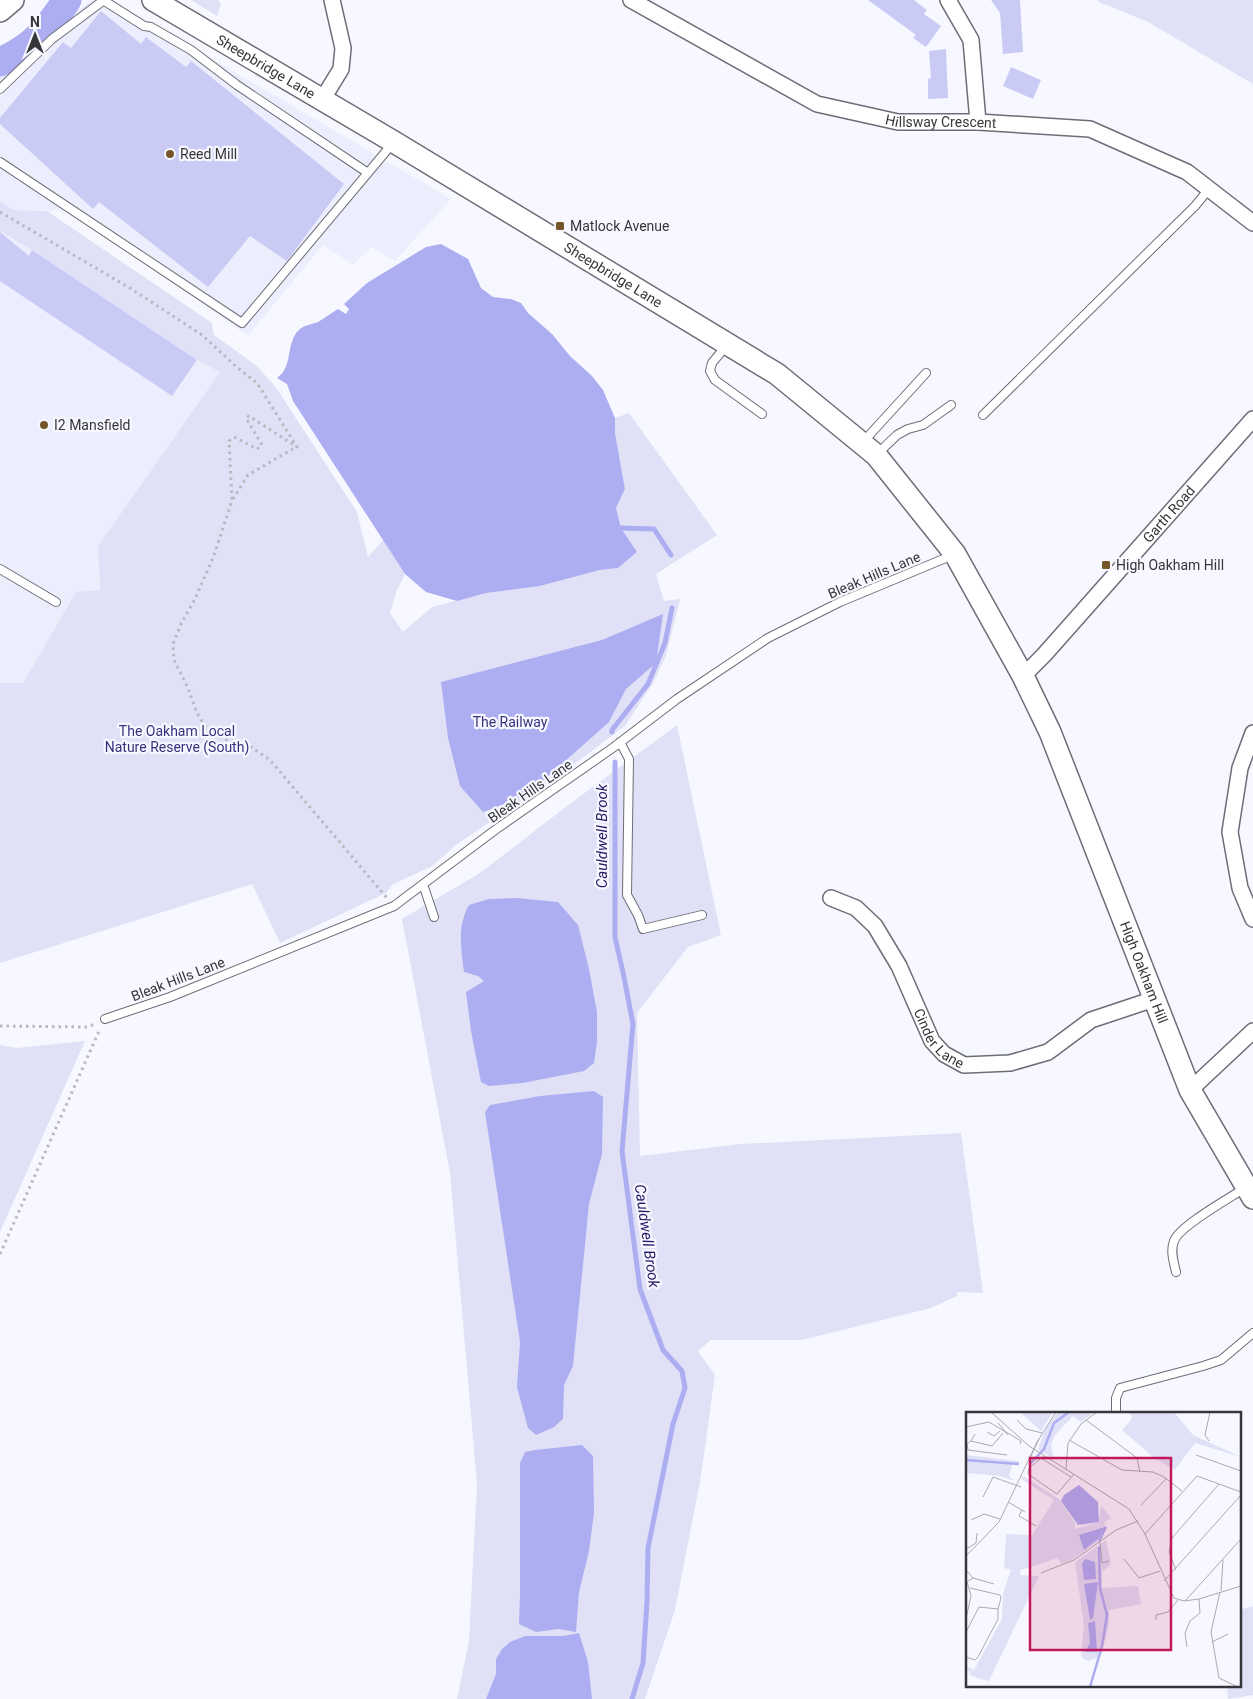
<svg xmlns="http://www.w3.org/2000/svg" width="1253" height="1699" font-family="Roboto,sans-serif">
	<rect width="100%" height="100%" fill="#f7f8ff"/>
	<path fill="#edeefd" d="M91,0H112L451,199L395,261L372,247L353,265L323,245L248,336L71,211L14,210L0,201V76Z
		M0,231L32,250L197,360L220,372L98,546L100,590L76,592L23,683H0Z"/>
	<path fill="#e0e1f7" d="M191,0H218L221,4L217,16Z
		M1098,0H1253V84L1148,22L1099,2Z
		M0,201L14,210L47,211L212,323L214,335L257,366L277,389L357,512L368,557L383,540L405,574L397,590L390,613L403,632L432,607L486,593L540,586L600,570L618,568L637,552L621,528L616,508L625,489L615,433V418L629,413L717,535L656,574L664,601L680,599L666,656L653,683L625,726L553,780L457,844L432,866L392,885L386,893L280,943L252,884L0,963V683H23L76,592L100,590L98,546L220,372L197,360L32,250L0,231Z
		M677,725L721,935L688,947L637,1013L640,1156L740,1144L961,1133L983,1293L957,1292V1296L931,1308L802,1340H711L698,1351L715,1375L701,1476L675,1610L645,1699H457L469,1641L477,1484L450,1173L402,919L480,873L571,803Z
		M85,1041L0,1232V1045L17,1048Z
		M1253,1606V1695L1228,1699L1227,1685H1239V1610Z"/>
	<path fill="#adaef2" d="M441,244L468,259L481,288L493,297L511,299L521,303L528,313L552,334L570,356L592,376L603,390L615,418V433L625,489L616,508L621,528L637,552L618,568L600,570L540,586L486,593L457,601L426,592L405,574L293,401L287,384L277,378C291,368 287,353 293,339C299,325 307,326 318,322C325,318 331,313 338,309L346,314L349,309L344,304L367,283L426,247Z
		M663,614L656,663L626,689L609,722L527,795L483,812L460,786L448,738L441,682L602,640Z
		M516,898L558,902L578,925L589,969L597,1012V1042L594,1063L584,1071L523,1083L489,1086L481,1082L471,1031L466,992L484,981L478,976L464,972C461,949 457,926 469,905L489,899Z
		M594,1091L603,1097L602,1154L589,1204L573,1366L564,1385L563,1419L554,1427L536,1435L528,1428L517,1387L520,1342L485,1112L490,1105L540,1096Z
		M582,1445L593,1456L594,1513L589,1551L579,1592L576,1632L558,1629L536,1632L519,1624L520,1594V1463L525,1452L535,1450Z
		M579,1633L588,1662L592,1699H486L496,1674V1659L502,1649L510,1642L525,1636H563Z"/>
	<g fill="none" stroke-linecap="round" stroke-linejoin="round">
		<path stroke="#adaef2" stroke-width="5" d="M621,528L654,529L671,555
			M612,732V730L648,684L665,643L672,608
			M615,762V937L624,977L633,1024L622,1151L640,1289L663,1350L682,1371L685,1388L673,1424L648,1548L647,1601L643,1663L632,1699"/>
		<path stroke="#adaef2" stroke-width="29" d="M0,62C34,47 47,30 67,0"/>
	</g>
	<path fill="#c9cbf4" d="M868,0H914L927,10L924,14L941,26L926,47L913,38L916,35Z
		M991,0H1020L1023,52L1003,54L1000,13Z
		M101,11L141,44L146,37L186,67L191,61L344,184L287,261L250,236L208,287L99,202L93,209L0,124V118L63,42L71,48Z
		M946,49L948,98L928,99V79L931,78L929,51Z
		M1011,67L1041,80L1033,99L1003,86Z
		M0,232L29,256L32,250L197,360L172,396L0,281Z"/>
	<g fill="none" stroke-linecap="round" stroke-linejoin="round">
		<g stroke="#6c6d77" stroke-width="10">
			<path id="lane" d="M103,0L144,26L151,27L191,50L237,85L368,173
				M0,89L52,39L104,0
				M0,162L242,323L393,143
				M726,346L712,363L710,371L715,380L762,414
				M983,415L1195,206L1209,189
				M863,442L926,373
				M877,454L897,435L908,429L923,425L951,405
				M0,569L56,602
				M620,742L629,759L627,895L638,915L643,929L702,915
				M423,884L434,917
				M105,1019L170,997L394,906L495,830L614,747L677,699L768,638L840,602L953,555
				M1176,1272C1174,1263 1170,1251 1174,1241C1179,1226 1230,1198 1245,1188
				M1116,1413V1398L1120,1388L1203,1366L1221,1360L1253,1333"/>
		</g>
		<g stroke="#6c6d77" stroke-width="18">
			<g id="street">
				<path id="s1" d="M631,0L817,104L898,122H978L1090,129L1187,172L1253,223"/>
				<path d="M948,0L971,40L978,122"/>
				<path d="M322,100L341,69L343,48L332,0"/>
				<path id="s2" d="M1023,676L1044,655L1253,419"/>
				<path d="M1253,733L1240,768L1230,832L1240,888L1253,919"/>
				<path id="s3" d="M831,898L856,908L875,926L899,966L932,1041L944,1054L964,1065L1010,1063L1048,1052L1091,1020L1154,999"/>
				<path d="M1190,1090L1253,1031"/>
			</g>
		</g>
		<g stroke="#6c6d77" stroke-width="24">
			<g id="secondary">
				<path id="s4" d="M153,0L394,142L777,374L876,455L955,554L1023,676L1050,732L1190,1090L1253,1198"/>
				<path d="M0,11L13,0"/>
			</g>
		</g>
		<path stroke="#b8b9bf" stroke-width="3" stroke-dasharray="2.5 4" stroke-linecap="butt" d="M0,212L130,288L202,335L239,369L257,383L297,447L249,416L246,418L262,445L257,449L234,437L229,441L232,501L213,558L195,599L181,624L173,644L174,660L188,688L197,713L207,729L223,739L248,745L270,760L387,898
			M233,499L248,475L296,447
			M0,1026L87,1027L95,1024
			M0,1254L100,1029"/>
		<use href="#lane" stroke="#fff" stroke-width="8"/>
		<use href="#street" stroke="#fff" stroke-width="15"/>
		<use href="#secondary" stroke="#fff" stroke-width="21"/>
	</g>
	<g fill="#75562b" stroke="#f7f8ff" stroke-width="2">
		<circle cx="170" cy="154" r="5"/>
		<rect x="555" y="221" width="10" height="10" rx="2.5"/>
		<circle cx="44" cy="425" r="5"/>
		<rect x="1101" y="560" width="10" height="10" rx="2.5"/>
	</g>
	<g text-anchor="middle" stroke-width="4.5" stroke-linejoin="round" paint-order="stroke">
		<g font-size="14" fill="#36363a" stroke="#f7f8ff">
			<text dy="5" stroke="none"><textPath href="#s4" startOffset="131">Sheepbridge Lane</textPath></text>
			<text dy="5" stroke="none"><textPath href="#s1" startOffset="339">Hillsway Crescent</textPath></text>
			<text dy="5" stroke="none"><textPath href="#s4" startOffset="536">Sheepbridge Lane</textPath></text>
			<text dy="5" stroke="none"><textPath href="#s2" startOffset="218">Garth Road</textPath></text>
			<text transform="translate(874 575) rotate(-23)" y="5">Bleak Hills Lane</text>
			<text transform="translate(530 791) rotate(-35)" y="5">Bleak Hills Lane</text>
			<text dy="5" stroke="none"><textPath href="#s4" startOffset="1442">High Oakham Hill</textPath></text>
			<text transform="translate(178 979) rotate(-21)" y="5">Bleak Hills Lane</text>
			<text dy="5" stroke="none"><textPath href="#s3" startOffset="184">Cinder Lane</textPath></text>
		</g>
		<g font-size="14" fill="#36363a" stroke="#f7f8ff" text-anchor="start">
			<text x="180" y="159">Reed Mill</text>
			<text x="570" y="231">Matlock Avenue</text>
			<text x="54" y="430">I2 Mansfield</text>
			<text x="1116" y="570">High Oakham Hill</text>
		</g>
		<g font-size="14" fill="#39317e" stroke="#f7f8ff">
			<text x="510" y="727">The Railway</text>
			<text x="177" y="736">The Oakham Local<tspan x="177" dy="16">Nature Reserve (South)</tspan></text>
		</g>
		<g font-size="15" font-style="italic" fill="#261965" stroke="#f7f8ff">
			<text transform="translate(602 836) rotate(-90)" y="5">Cauldwell Brook</text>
			<text transform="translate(647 1236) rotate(82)" y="5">Cauldwell Brook</text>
		</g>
	</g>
	<g transform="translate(966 1412)">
		<rect width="275" height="275" fill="#f7f8ff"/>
		<path d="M54,0H87L75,19ZM92,0H124L125,3L115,10L107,4L89,23L85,33L88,48L72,37L81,14ZM162,0H208L227,23L275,45L229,31L209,58L188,46L156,18L165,8L166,4ZM0,43L53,49L51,53H46L43,64L48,69L34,64L0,61ZM57,64L93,87L109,111V117L133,110L135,93L145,106L138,111L140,114L134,128L107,147L95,152L92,146L55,158L54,163L73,164L23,269L5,264L0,254L8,258L36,207L37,181L45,158L38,156L40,122L66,123L88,88L55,67ZM140,128L145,152L136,160V176L172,174L175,192L143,198V213L135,244L122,249L116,246L115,240L118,214L109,150Z" fill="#e0e1f7"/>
		<path d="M113,73L132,90L133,110L112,113L95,89L98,83ZM139,115L132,127L118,138L113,123ZM119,147L129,150L130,167L118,168L116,152ZM132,170L127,206L124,208L118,172ZM129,209L131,240H119L124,231L122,211Z" fill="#adaef2"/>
		<path fill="none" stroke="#adaef2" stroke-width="2.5" d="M0,48L53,52M63,53L78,37L88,11L103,0M133,129L140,115M124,275L136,234L141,203L134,176L133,135"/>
		<path fill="none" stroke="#aaaab0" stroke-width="1" d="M25,0L63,34L163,97L179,122L208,186L218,189L233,187L275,174M51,8L60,17L76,21M120,8L171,46L174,60M32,11L42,23M0,15L23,10L55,29L54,32M21,20L28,24L34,19M9,22L5,29L26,34L37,21M103,28L156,58L187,60L198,65L216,79M5,29L1,32L2,38L41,43M243,29L239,23L244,0M230,43L275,59M78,44L63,56L62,62L91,82L108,62M64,46L73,27M75,46L105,65M100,57L102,31L115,12L131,0M17,85L27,65L55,75M42,90L59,100M175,93L200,67M56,98L53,104L70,114M5,108L18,102L34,107M179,122L231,64L275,80M134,130L136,151L143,149M0,137L10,131L11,121M0,144L33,110L71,30L90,0M158,147L173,166L194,159M210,158L203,140L206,126L253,72M1,159L7,166L2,169M75,161L108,148L150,118L172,109M0,166L5,184L0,207M7,166L28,172M198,169L275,83M255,179L257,148M219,189L275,127M190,208V203L202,200L212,188M0,220L13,195L32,197L35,186L34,183L4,176M246,230L262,222M221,235L219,221L224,209L234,201L233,187M0,245L9,248L12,245L32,207V197M253,266L245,220L254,180M253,266L272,275"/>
		<path fill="#c2185b" fill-opacity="0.15" stroke="#c2185b" stroke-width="2.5" d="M64,46H205V238H64Z"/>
		<rect width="275" height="275" fill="none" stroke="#36363a" stroke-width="2.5"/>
	</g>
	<g transform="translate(35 35)" stroke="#f7f8ff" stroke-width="4" paint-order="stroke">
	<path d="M0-4L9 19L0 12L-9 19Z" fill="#36363a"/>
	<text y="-8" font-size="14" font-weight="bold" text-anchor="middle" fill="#36363a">N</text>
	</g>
</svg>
